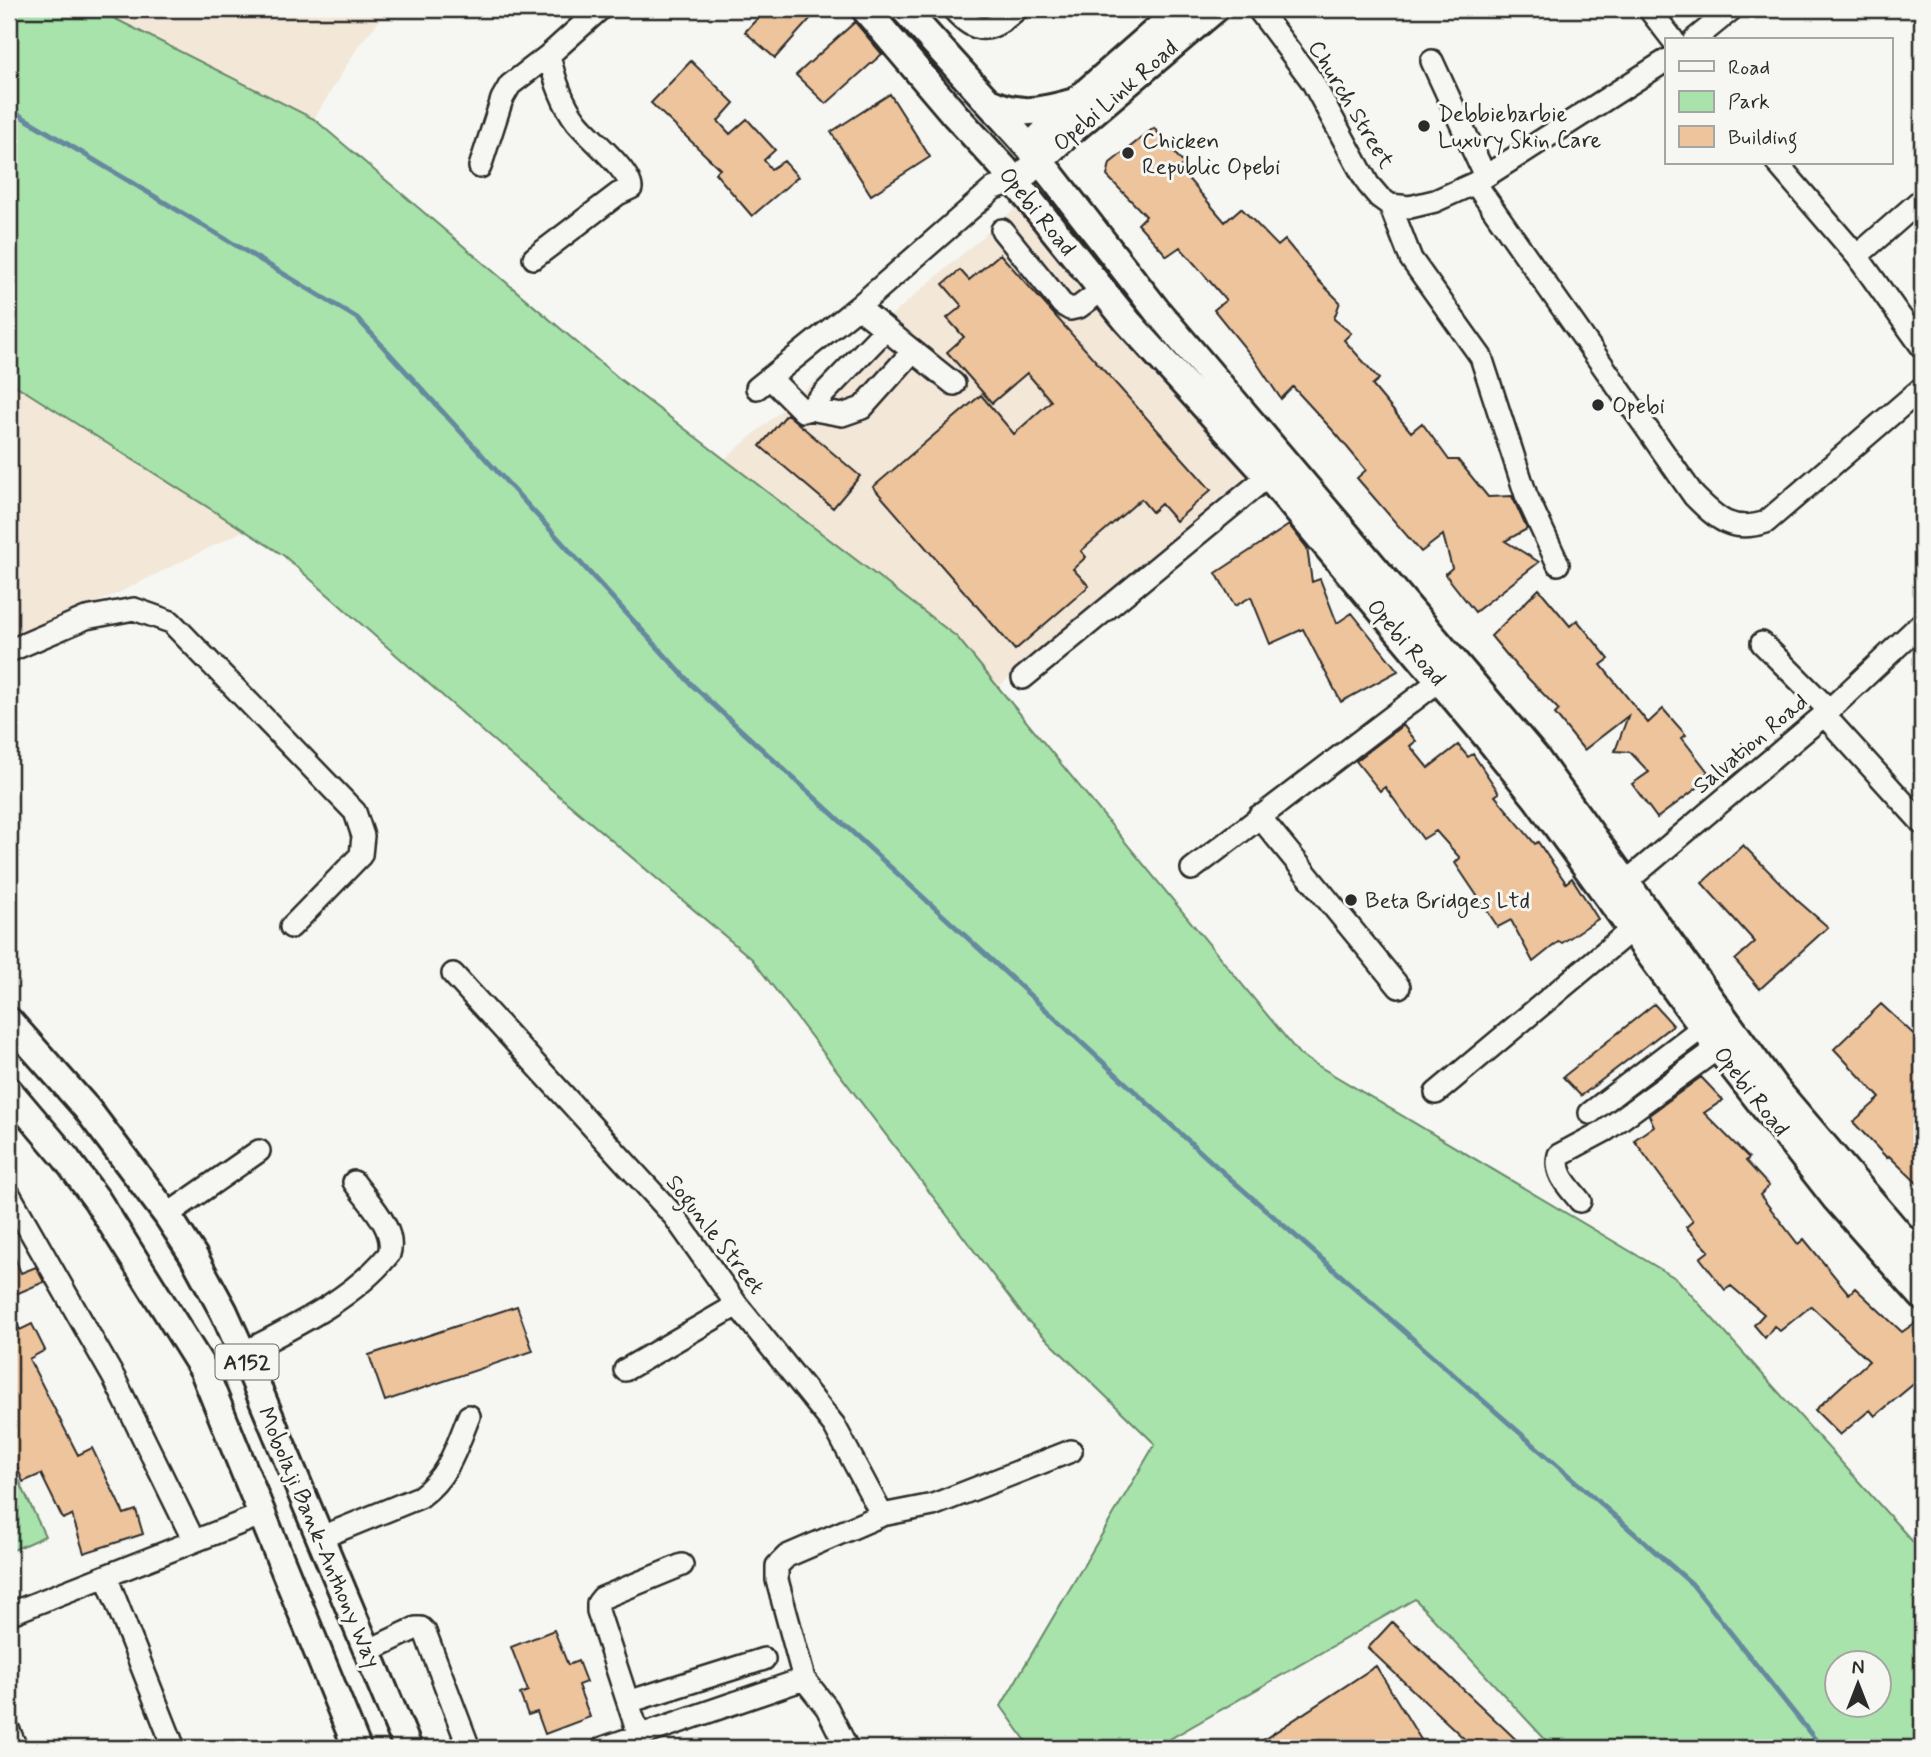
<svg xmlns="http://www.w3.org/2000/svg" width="1931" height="1757" font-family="Mynerve,sans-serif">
	<rect width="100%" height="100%" fill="#f6f6f2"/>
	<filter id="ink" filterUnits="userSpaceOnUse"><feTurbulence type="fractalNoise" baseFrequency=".0143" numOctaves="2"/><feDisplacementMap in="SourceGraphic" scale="14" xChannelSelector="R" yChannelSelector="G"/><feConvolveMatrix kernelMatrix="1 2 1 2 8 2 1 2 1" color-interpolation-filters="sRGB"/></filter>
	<g filter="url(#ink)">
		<path fill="#f3e7d8" d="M107,9H389L359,45L314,119L105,13Z
			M1017,207L1250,479L998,687L957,637L725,459Z
			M9,381L245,530L116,594L9,641Z"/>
		<path fill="#a7e3aa" stroke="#69876a" stroke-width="2" fill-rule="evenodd" d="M9,9H96L314,119L621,380L957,637L1300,1055L1677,1279L1922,1552V1748H1553L1415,1599L1154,1748H1031L1001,1706L1155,1444L1026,1319L752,959L487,735L283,555L9,381ZM1836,1662H1878V1704H1836Z
			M9,1459L45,1536L9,1552Z"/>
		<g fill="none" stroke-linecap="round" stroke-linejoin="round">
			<path stroke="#66899f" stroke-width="5" d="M9,109L357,318L692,685L1216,1166L1692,1584L1822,1748"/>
		</g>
		<path fill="#edc49c" stroke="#2b2b2b" stroke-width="2" d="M766,9H819L775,58L745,32Z
			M855,22L882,54L826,104L796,75Z
			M691,61L734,103L718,121L730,134L747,119L775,150L764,160L771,169L784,161L798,177L752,216L715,173L720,169L651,103Z
			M890,94L930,157L871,195L831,132Z
			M1154,128L1184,164L1179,168L1225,222L1241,208L1278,246L1285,240L1318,280L1340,302L1334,319L1351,333L1344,340L1379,379L1372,385L1411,432L1422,423L1449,460H1458L1488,497L1512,496L1527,529L1505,541L1539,562L1475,612L1445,574L1452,568L1443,535L1421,552L1357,478L1366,470L1337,435L1293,387L1281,399L1254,359L1214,310L1226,300L1180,247L1167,256L1138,224L1146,216L1107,176L1110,163Z
			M1000,254L1211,490L1176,521L1161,504L1152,512L1141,499L1081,551L1086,557L1073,569L1089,586L1015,650L873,487L981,395L1014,434L1051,401L1027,373L992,403L947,352L964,337L947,318L962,306L943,284L960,270L969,280Z
			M787,414L860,476L833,508L760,446Z
			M1289,525L1307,548L1312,582L1320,579L1337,623L1352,613L1398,671L1341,702L1303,629L1270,644L1251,597L1235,606L1216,573Z
			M1539,589L1570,626L1577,620L1609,659L1601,665L1648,723L1663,709L1686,735L1682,738L1708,772L1700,778L1701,785L1657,818L1632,784L1649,772L1630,752L1615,751L1628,716L1584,750L1555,714L1559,710L1517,667L1491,636Z
			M1403,725L1416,741L1410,746L1428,768L1458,745L1468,757L1473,754L1499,793L1495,796L1535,844L1538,842L1566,883L1572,878L1598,919L1562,943L1558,942L1533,962L1511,920L1498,927L1455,863L1460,858L1436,831L1423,839L1385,787L1380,791L1356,761Z
			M1743,845L1798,901L1828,927L1760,989L1735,960L1755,942L1702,883Z
			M1654,1004L1673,1025L1581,1096L1563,1077Z
			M1881,1004L1922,1042V1188L1889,1156L1887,1158L1853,1122L1880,1098L1834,1049Z
			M1701,1077L1723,1100L1704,1113L1749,1158L1746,1161L1769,1186L1760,1195L1798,1244L1804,1239L1849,1294L1855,1288L1902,1332L1922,1318V1377L1875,1416L1870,1410L1840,1435L1815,1410L1869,1361L1811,1306L1780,1331L1774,1326L1765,1338L1754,1325L1764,1314L1731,1286L1725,1290L1700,1258L1709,1251L1686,1227L1693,1221L1634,1140L1654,1126L1649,1115Z
			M9,1243L21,1273L36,1267L44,1282L9,1297Z
			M517,1306L533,1351L385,1401L369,1355Z
			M9,1308L20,1330L32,1324L45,1350L29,1359L78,1455L92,1448L124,1514L136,1510L143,1534L84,1553L72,1515L63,1519L41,1474L23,1482L14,1459L9,1461Z
			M1392,1622L1525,1748H1474L1368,1648Z
			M554,1630L568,1665L578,1661L586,1682L578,1685L590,1717L545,1734L537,1712L528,1715L520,1694L528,1691L511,1647Z
			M1376,1666L1426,1748H1251Z"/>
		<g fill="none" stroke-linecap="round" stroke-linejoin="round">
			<g stroke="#2b2b2b" stroke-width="26">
				<path id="minor" d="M953,9C978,37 991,32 1017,9
					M1258,9L1312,81L1368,184L1379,197L1390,205L1410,207L1435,201L1475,183L1667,60
					M1649,9L1673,40
					M1694,40L1732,9
					M1432,61L1485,176
					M1777,163L1857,256L1922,347
					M480,167L502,99L510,85L549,55L600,9
					M1475,183L1694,496C1718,520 1732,533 1766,522L1922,388
					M1390,205L1411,259L1481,357L1526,495L1558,564
					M1002,230L1062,304L1070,309L1079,307L1102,290
					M1857,256L1922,199
					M534,258L618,194L631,188C630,170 588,137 576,121C561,101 554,78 549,55
					M858,307L954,384
					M770,378L803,411L809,409L885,330
					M757,388L858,307L994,188L1015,182
					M809,409L842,415L862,408L913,351
					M1762,643L1829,710
					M9,651L86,618L134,609L171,622L355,812L363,836L361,855L291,927
					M1023,678L1268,476
					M1824,715L1922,823
					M1259,816L1399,987
					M1192,869L1440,680
					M1614,890L1626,882L1824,715L1922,623
					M453,974L674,1216L737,1305L834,1425L882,1515
					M1436,1093L1631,930
					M1590,1113L1703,1027
					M9,1194L114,1378L194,1541
					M1580,1201C1569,1187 1554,1174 1559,1155L1606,1130L1718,1048
					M167,1215L259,1151
					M243,1353C293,1327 353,1299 389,1254C397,1229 368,1202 354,1182
					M625,1370L737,1305
					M322,1537L420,1497C449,1476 456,1448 469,1416
					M106,1576L174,1748
					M9,1614L261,1515
					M368,1651L416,1628H421L425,1632L469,1748
					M628,1702L764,1659
					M9,1731L16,1748
					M639,1736L598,1611V1603L602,1598L682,1565
					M603,1748L804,1679
					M847,1748L827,1708L804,1679L777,1580V1566L787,1556L882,1515L933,1505L1071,1451"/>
			</g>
			<g stroke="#2b2b2b" stroke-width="32">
				<path id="major" d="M865,9L955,115L1003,167L1128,322L1268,476L1487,737L1537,799L1718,1048L1836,1199L1922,1296
					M904,9L1029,147L1157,311L1535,757L1774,1087L1922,1261
					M989,102C1022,117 1041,111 1075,102
					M1040,137L1075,102L1181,9
					M1027,172L1071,131L1215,9
					M9,1021L87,1109L167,1215L193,1255L224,1312L254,1379L408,1748
					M9,1091L65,1157L97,1200L203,1369L357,1748"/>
			</g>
			<use href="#minor" stroke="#f6f6f2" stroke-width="21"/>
			<use href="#major" stroke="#f6f6f2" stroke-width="26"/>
		</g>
	</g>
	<g fill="#2b2b2b" stroke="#f6f6f2" stroke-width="2.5">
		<circle cx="1424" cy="126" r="7"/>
		<circle cx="1128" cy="153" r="7"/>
		<circle cx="1598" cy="405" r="7"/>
		<circle cx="1351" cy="900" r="7"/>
	</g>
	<g text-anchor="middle" stroke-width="6" stroke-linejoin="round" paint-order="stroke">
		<rect fill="#f6f6f2" stroke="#686867" stroke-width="2" x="215.5" y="1344.5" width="63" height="35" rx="5"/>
		<g font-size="21" font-weight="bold" fill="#2b2b2b">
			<text x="247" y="1369">A152</text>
		</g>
		<g font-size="23" fill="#2b2b2b" stroke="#f6f6f2">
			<text transform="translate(1115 95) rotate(-41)" y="8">Opebi Link Road</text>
			<text transform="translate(1352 104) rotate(59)" y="8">Church Street</text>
			<text transform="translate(1038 211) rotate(51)" y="8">Opebi Road</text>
			<text transform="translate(1407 642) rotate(49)" y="8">Opebi Road</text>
			<text transform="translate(1750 743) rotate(-40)" y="8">Salvation Road</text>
			<text transform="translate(1752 1091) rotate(52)" y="8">Opebi Road</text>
			<text transform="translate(716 1234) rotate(52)" y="8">Sogunle Street</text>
			<text transform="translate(320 1537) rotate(67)" y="8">Mobolaji Bank-Anthony Way</text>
		</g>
		<g font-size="23" fill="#2b2b2b" stroke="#f6f6f2" text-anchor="start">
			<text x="1438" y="121">Debbiebarbie<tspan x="1438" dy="26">Luxury Skin Care</tspan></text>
			<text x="1142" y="148">Chicken<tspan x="1142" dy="26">Republic Opebi</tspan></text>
			<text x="1612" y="413">Opebi</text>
			<text x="1365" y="908">Beta Bridges Ltd</text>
		</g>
	</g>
	<rect width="1931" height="1757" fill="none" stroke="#f6f6f2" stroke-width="35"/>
	<rect x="18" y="18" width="1896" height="1722" fill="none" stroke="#2b2b2b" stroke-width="2.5" filter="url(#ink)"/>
	<rect x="1665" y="38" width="228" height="126" fill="#f6f6f2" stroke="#a5a5a2" stroke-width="2"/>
	<rect x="1679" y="61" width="35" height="10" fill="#f6f6f2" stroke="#a5a5a2" stroke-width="2"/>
	<text x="1728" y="74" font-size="21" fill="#2b2b2b">Road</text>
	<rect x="1679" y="91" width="35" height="21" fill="#a7e3aa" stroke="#a5a5a2" stroke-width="2"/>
	<text x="1728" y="108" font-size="21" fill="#2b2b2b">Park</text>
	<rect x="1679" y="126" width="35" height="21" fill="#edc49c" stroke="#a5a5a2" stroke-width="2"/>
	<text x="1728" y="144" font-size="21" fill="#2b2b2b">Building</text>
	<g transform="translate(1858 1684)"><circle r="33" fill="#f6f6f2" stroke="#a5a5a2" stroke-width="2"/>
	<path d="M0-5L12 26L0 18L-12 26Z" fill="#2b2b2b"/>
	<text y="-10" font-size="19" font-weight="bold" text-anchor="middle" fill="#2b2b2b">N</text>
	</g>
</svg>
